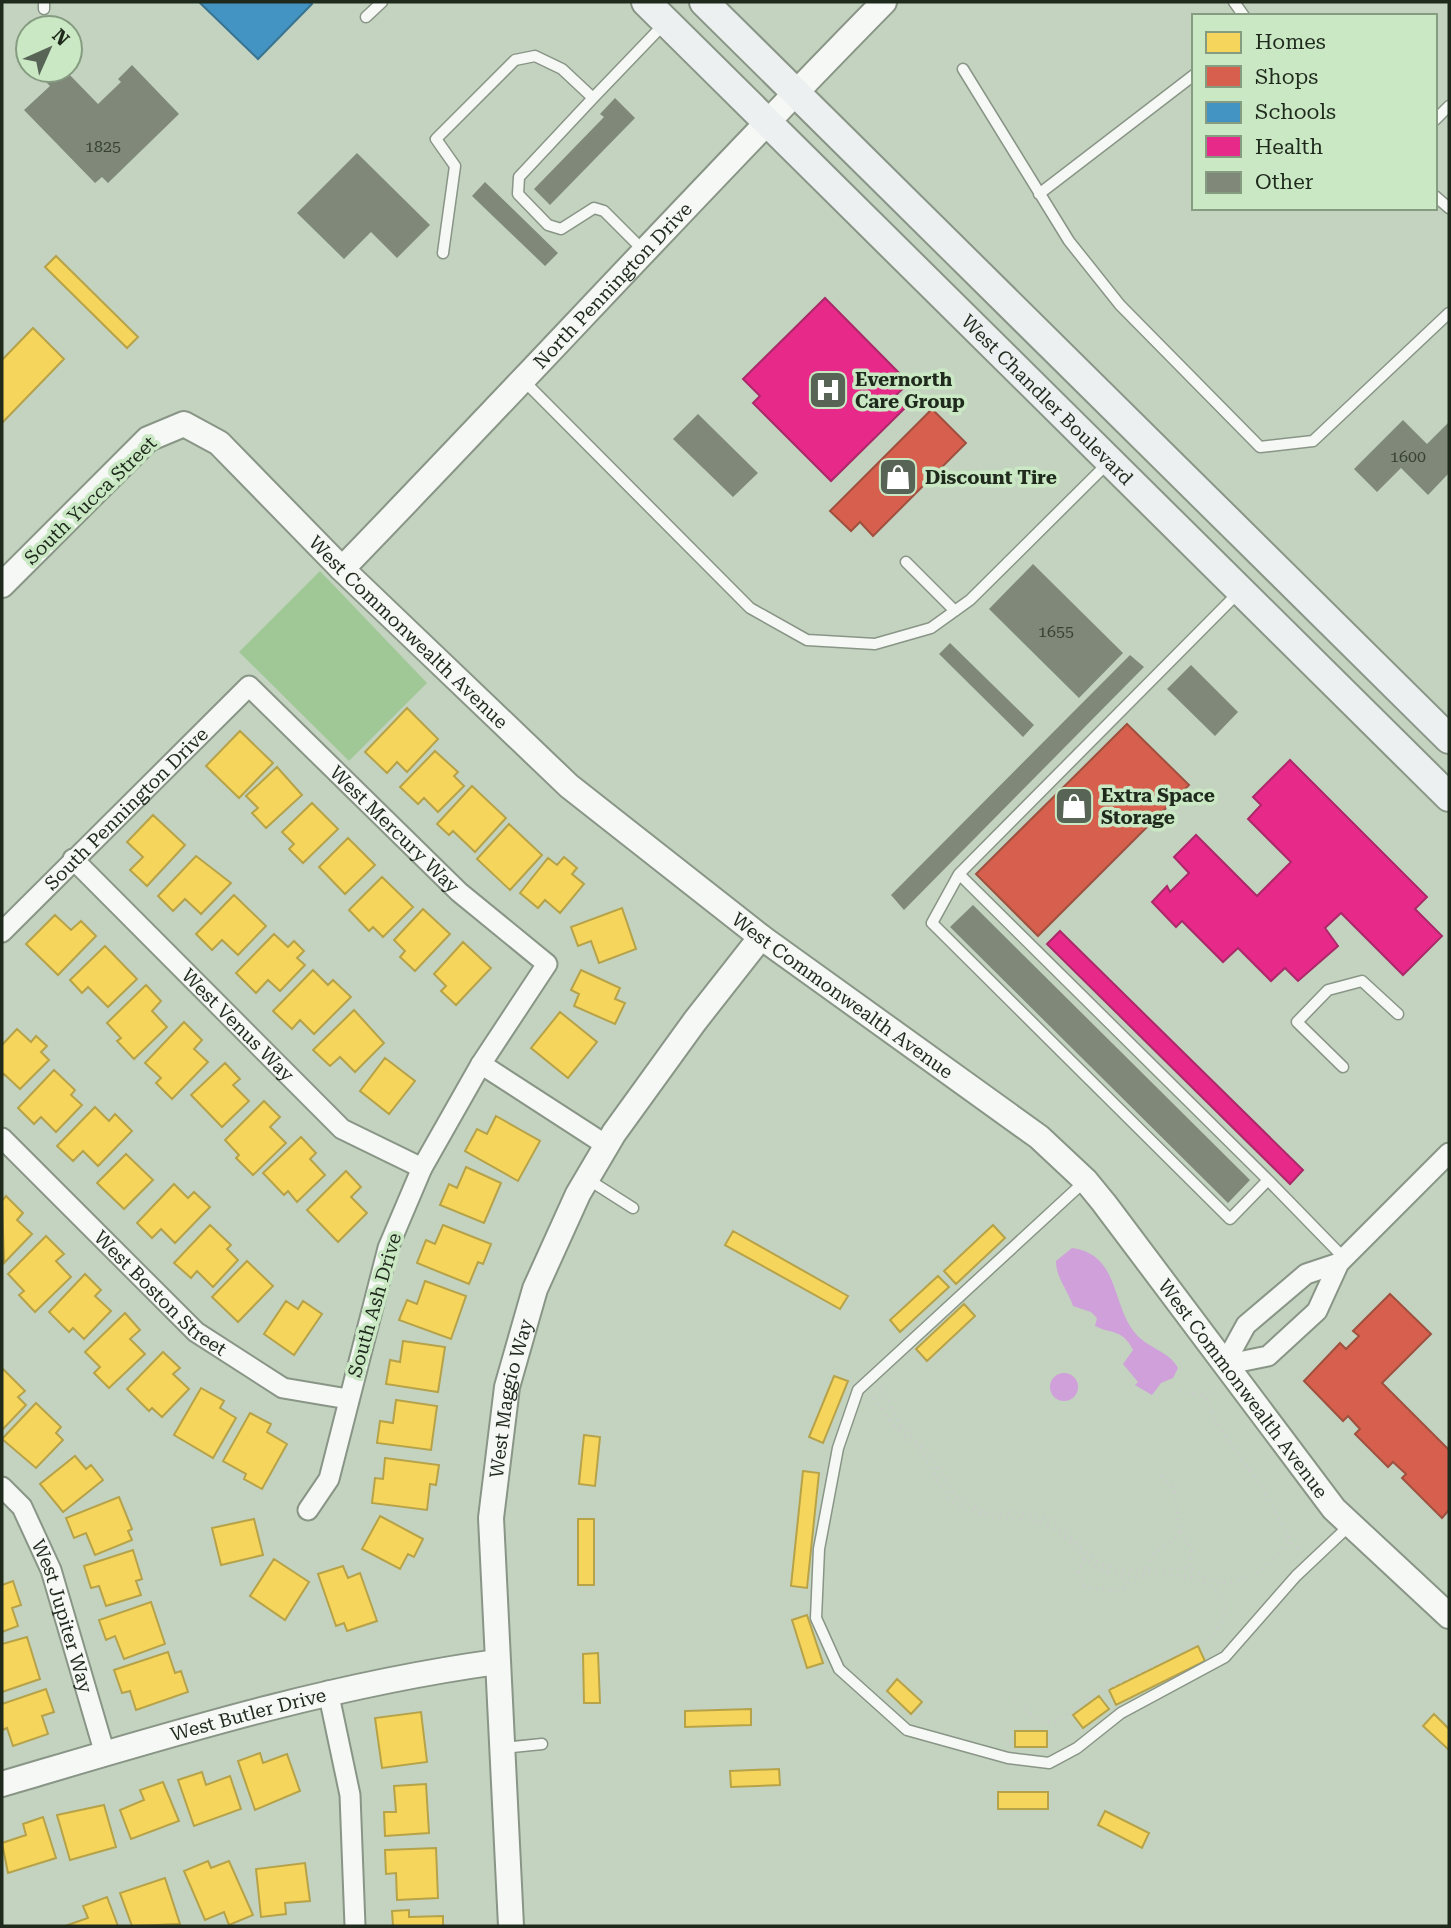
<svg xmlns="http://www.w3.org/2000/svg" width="1451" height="1928" font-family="'Roboto Serif',serif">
	<rect width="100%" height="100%" fill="#c3d3bf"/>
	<path fill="#a0c897" d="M320,571L427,683L349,761L239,652Z"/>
	<path fill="#cfa0d9" d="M1072,1248C1120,1254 1111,1306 1136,1334C1149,1349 1169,1351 1178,1368L1173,1378L1161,1383L1152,1395L1135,1385L1138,1382L1123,1364L1133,1350C1123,1329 1111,1334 1095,1326L1097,1318L1091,1312L1073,1306C1068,1290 1056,1278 1056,1261Z
		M1050 1387a14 14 0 1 1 28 0a14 14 0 1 1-28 0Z"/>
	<path fill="#f6d55c" stroke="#b6a249" stroke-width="2" d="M56,256L138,337L127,348L45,267Z
		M33,328L64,359L2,423V360Z
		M407,708L438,739L407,772L397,762L387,773L365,752Z
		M240,731L273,763L239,798L206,766Z
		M435,751L458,772L454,776L464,786L438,812L424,798L418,804L400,787Z
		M277,767L302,795L266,828L252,813L258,808L246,796Z
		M472,786L506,818L475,852L453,831L449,835L437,824Z
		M312,803L338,829L303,863L289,849L294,844L282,832Z
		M153,815L185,845L147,886L130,870L143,857L127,842Z
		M509,824L542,855L510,890L477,859Z
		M348,838L375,865L345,894L319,867Z
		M196,856L231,883L201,914L185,899L173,911L158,896Z
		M564,857L577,868L572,874L584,884L560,913L545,900L538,908L520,893L548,858L557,865Z
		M382,877L413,907L383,937L373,927L369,931L349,910Z
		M234,895L266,926L238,955L222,940L212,950L196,934Z
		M622,908L636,949L599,963L591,941L578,946L571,927Z
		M423,909L450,934L415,971L400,957L405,951L394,940Z
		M55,915L71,930L81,921L96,936L58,975L26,944Z
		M274,934L288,947L294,941L304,951L297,958L305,965L280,991L268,980L256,993L236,973Z
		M463,942L491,968L456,1005L441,991L446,986L434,974Z
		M105,946L137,979L108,1007L88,987L82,993L70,980Z
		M313,970L328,985L333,980L351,997L314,1034L300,1020L292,1029L273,1011Z
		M581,970L620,988L615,999L625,1003L615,1024L574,1006L579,994L571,990Z
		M146,985L161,1001L152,1011L167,1027L134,1059L117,1041L121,1038L107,1023Z
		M354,1010L384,1043L355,1072L340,1057L330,1066L313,1050Z
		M560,1012L597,1042L568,1078L531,1048Z
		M184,1022L202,1040L194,1049L208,1062L172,1099L156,1083L161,1078L145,1063Z
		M17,1029L31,1042L36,1036L47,1046L41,1052L49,1060L20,1089L4,1074L2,1077V1045Z
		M385,1058L415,1081L389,1114L360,1091Z
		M225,1063L240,1079L233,1085L249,1101L222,1127L191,1095Z
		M54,1070L75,1090L71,1095L82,1105L56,1132L41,1117L34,1124L18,1108Z
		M264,1101L280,1117L270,1127L286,1143L253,1175L236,1158L239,1155L225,1140Z
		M95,1107L109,1121L115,1114L132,1131L98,1166L83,1151L73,1161L57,1146Z
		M496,1116L540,1141L518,1181L465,1151L477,1129L487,1134Z
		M301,1137L316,1153L310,1159L325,1175L297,1202L288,1191L284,1195L263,1173Z
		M126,1154L153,1180L124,1209L97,1183Z
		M466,1167L501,1183L484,1223L440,1205L449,1184L457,1188Z
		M346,1171L361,1187L351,1197L367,1213L338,1242L307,1210Z
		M174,1184L188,1198L194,1192L210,1207L175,1243L161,1229L152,1238L137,1223Z
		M6,1196L23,1213L17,1220L32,1234L4,1263L2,1201Z
		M210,1225L231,1245L227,1249L238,1260L213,1287L197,1271L191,1278L174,1263Z
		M443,1225L491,1244L483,1264L478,1262L469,1284L417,1263L426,1240L435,1244Z
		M993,1225L1005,1238L956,1284L944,1271Z
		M733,1231L848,1296L840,1309L725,1245Z
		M46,1236L64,1254L56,1261L71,1277L35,1312L19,1295L24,1291L8,1274Z
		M247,1261L273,1286L238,1322L212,1297Z
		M85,1274L101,1290L95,1296L111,1311L84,1339L73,1328L69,1332L49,1312Z
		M938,1276L949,1287L900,1332L890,1320Z
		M425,1281L466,1296L451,1339L399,1320L407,1300L417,1304Z
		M286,1301L298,1309L303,1301L322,1314L294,1355L264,1334Z
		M964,1304L975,1316L927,1361L916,1349Z
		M125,1313L140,1330L130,1339L145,1354L109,1388L94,1373L100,1367L85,1352Z
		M403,1341L445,1347L438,1392L386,1384L390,1360L400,1362Z
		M163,1352L180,1368L173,1374L189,1389L162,1417L152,1408L149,1411L127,1389Z
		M2,1368L25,1391L18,1397L26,1405L2,1430Z
		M834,1376L848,1381L823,1443L809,1437Z
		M201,1388L224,1401L220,1408L236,1418L213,1458L174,1435Z
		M396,1400L437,1406L431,1450L377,1443L380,1421L393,1423Z
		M36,1403L61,1427L56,1433L63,1440L36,1468L2,1439Z
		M250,1413L271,1424L267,1432L287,1444L262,1489L244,1479L246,1474L223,1461Z
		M584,1435L600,1437L595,1486L579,1484Z
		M75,1456L86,1469L91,1465L103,1480L63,1512L40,1484Z
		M385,1458L439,1465L436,1485L430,1484L427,1510L372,1503L375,1478L383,1479Z
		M803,1471L819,1473L807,1588L791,1586Z
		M119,1497L132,1529L128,1531L132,1540L95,1555L86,1533L74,1538L66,1518Z
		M380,1516L423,1539L414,1557L408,1554L400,1569L362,1549Z
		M254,1519L263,1555L221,1565L212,1528Z
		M578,1519H594V1585H578Z
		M133,1550L142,1579L136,1581L141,1595L106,1606L99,1586L91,1588L84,1566Z
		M274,1559L309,1582L285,1620L250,1596Z
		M343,1566L348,1578L360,1573L377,1621L347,1631L344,1623L336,1626L318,1574Z
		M13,1581L21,1605L12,1608L18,1626L2,1632V1585Z
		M151,1602L165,1644L124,1659L115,1636L106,1640L99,1620Z
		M807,1615L823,1663L807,1668L792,1620Z
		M27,1637L40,1679L2,1692V1644Z
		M1198,1646L1205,1661L1116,1705L1109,1690Z
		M168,1652L175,1673L181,1671L188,1692L136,1710L130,1691L122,1693L114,1670Z
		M598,1653L600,1703H584L583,1654Z
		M897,1679L922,1702L911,1714L887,1691Z
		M46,1689L54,1712L42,1716L48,1734L13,1746L7,1728L3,1730L2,1724V1704Z
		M1099,1696L1109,1709L1083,1728L1073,1715Z
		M751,1709V1725L685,1727V1711Z
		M421,1712L427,1762L382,1768L375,1718Z
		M1434,1714L1449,1729V1750L1423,1726Z
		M1015,1731H1047V1747H1015Z
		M260,1753L263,1763L287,1754L300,1791L255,1810L238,1761Z
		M779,1769L780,1785L731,1787L730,1771Z
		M202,1772L206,1785L230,1776L241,1809L194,1826L178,1780Z
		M163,1782L179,1821L131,1839L120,1810L144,1800L140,1790Z
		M426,1784L429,1833L385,1836L384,1812H396L394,1786Z
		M998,1792H1048V1809H998Z
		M104,1805L116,1847L70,1860L57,1815Z
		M1105,1811L1149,1833L1142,1848L1098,1825Z
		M43,1817L56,1858L8,1873L2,1843L26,1835L23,1824Z
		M436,1848L438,1898L397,1900L396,1873L386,1874L385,1850Z
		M208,1861L211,1868L229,1861L253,1915L229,1925L224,1912L205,1920L184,1871Z
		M305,1863L310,1901L285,1903L286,1914L261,1917L256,1869Z
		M165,1878L180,1924L132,1926L120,1893Z
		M107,1897L118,1926H65L88,1918L83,1906Z
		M409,1910V1917L443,1916V1926H393L392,1911Z"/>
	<path fill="#d6604d" stroke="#9f503f" stroke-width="2" d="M932,409L966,443L873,536L860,522L851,531L830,511Z
		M1127,724L1189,785L1038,936L976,874Z
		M1390,1294L1431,1334L1382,1383L1449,1450V1510L1442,1518L1402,1478L1406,1474L1393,1462L1388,1467L1355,1434L1360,1429L1348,1416L1343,1421L1304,1381L1340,1343L1346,1349L1359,1336L1353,1331Z"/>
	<path fill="#4393c3" stroke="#387491" stroke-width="2" d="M199,2H310L312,4L258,59Z"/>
	<path fill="#e7298a" stroke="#ab2969" stroke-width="2" d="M825,298L909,383L894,397L905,408L831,481L753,403L760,396L743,379Z
		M1290,760L1427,897L1415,909L1442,936L1403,975L1341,913L1325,928L1338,946L1298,981L1285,968L1271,981L1238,948L1223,962L1182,921L1176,927L1152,902L1167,886L1170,892L1189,873L1174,857L1196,835L1257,896L1291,862L1248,819L1261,805L1253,797Z
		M1060,931L1303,1170L1290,1184L1047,944Z"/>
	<path fill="#7f8879" d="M132,65L179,114L108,183L102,177L95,183L24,110L50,86L46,82L58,70H65L98,104L121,82L118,79Z
		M615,98L635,118L550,205L534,189L604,117L600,114Z
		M357,153L430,225L397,258L371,232L344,259L297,213Z
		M485,182L558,253L545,266L472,196Z
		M698,414L758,473L733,497L673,439Z
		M1403,420L1427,444L1449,422V473L1428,495L1401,468L1377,492L1354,469Z
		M1033,564L1123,653L1079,698L989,609Z
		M950,643L1034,725L1023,737L939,654Z
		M1130,655L1144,667L904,910L891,895Z
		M1191,665L1238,712L1215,736L1167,689Z
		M973,905L1250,1180L1228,1203L950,927Z"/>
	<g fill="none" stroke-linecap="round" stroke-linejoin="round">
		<g stroke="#899586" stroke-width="13">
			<path id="service" d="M1234,2L1244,16
				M44,9V2
				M366,17L382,2
				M963,69L1069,241L1120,305L1260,447L1313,441L1449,313
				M593,98L519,177L518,194L548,225L561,229L594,208L604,211L643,250
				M1435,120L1449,106
				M1039,194L1194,75
				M1435,196L1449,208
				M443,253L455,166L436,139L515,60L535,56L562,69L593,98L665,23
				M524,381L750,608L807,640L875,644L931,628L970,600L1109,462
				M906,562L955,611
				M959,874L932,923L1230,1219L1268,1180L959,874L1239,592
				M1343,1067L1297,1022L1328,990L1362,981L1398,1014
				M589,1180L633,1208
				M1268,1180L1344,1258
				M1085,1181L858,1390L838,1448L819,1549L816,1618L839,1669L907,1730L1008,1758L1049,1763L1077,1748L1121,1713L1225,1657L1296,1576L1350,1525
				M502,1748L542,1744"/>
		</g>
		<g stroke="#899586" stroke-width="23">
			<g id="minor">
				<path id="s1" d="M73,859L342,1129L422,1168"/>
				<path id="s2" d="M2,932L249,686L459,892L547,964L481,1064L422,1168L388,1248L329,1479L308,1510"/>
				<path d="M481,1064L606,1145"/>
				<path id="s3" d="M2,1138L196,1332L283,1388L348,1399"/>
				<path d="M1224,1365L1268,1356L1317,1311L1339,1263L1449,1153"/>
				<path d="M1224,1365L1246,1325L1306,1274L1339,1263"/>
				<path id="s4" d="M2,1487L22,1507L51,1570L105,1754"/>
				<path d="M328,1691L350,1795L355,1926"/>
			</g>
		</g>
		<g stroke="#899586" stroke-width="28">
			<g id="tertiary">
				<path id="s5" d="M342,569C524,381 701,188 884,2"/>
				<path id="s6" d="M2,585L148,439L184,424L219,443L342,569L569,786L761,937L1039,1137L1086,1181L1104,1203L1334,1509L1449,1616"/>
				<path id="s7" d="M2,1784C165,1736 328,1685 497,1662"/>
				<path id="s8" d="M511,1926L491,1518L507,1387L535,1289L578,1194L614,1133L695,1021L761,937"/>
			</g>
		</g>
		<g stroke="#899586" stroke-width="32">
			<g id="secondary">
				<path id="s9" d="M646,2L1449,797"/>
				<path d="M704,2L1449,739"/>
			</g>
		</g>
		<path stroke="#c8cdc7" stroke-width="3.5" stroke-dasharray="2 5" stroke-linecap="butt" d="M881,1388L901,1425L931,1456L957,1498L985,1512H1017L1050,1519L1099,1563L1126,1571L1146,1570
			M1179,1391L1201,1395L1206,1400L1215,1421L1265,1492L1292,1543L1301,1551
			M873,1397L889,1420L923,1454L948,1498C984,1527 1012,1510 1049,1526C1073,1537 1082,1565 1108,1572C1151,1585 1189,1559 1224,1598C1227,1615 1222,1626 1209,1637L1096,1694L1057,1722L1036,1720L1013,1697
			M1203,1397L1215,1388
			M1161,1475L1174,1489L1180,1531L1192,1550L1189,1568C1197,1572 1210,1581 1219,1582C1249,1585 1275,1563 1290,1539
			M1180,1531C1171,1551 1152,1543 1146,1570L1189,1568
			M1084,1559L1078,1572L1084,1587L1116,1591L1127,1586L1128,1578"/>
		<use href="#service" stroke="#f6f8f5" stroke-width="10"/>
		<use href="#minor" stroke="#f6f8f5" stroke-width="19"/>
		<use href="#tertiary" stroke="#f6f8f5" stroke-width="24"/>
		<use href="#secondary" stroke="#ecf0f0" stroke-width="28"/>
	</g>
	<defs>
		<g id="hospital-square" transform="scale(2.0125)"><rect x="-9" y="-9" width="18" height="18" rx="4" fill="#586556" stroke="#cae8c4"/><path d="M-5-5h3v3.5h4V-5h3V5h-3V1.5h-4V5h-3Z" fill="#fff"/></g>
		<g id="shop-square" transform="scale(2.0125)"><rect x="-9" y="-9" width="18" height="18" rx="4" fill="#586556" stroke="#cae8c4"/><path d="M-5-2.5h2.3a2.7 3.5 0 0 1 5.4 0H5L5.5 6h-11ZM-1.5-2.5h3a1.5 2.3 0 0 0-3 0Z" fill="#fff"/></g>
	</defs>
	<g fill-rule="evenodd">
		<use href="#hospital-square" x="828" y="390"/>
		<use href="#shop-square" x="898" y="477"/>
		<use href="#shop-square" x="1074" y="806"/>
	</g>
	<g text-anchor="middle" stroke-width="7" stroke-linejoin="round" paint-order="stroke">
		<g font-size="16" fill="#374234">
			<text x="103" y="152">1825</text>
			<text x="1408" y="462">1600</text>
			<text x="1056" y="637">1655</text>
		</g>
		<g font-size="19" fill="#1f2a1d" stroke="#cae8c4">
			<text dy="7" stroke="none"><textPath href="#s5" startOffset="392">North Pennington Drive</textPath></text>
			<text dy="7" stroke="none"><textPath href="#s9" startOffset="565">West Chandler Boulevard</textPath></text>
			<text transform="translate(90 500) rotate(-44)" y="7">South Yucca Street</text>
			<text dy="7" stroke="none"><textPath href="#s6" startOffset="553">West Commonwealth Avenue</textPath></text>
			<text dy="7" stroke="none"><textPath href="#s2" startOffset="175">South Pennington Drive</textPath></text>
			<text dy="7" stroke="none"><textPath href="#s2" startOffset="553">West Mercury Way</textPath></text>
			<text dy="7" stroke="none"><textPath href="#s6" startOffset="1120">West Commonwealth Avenue</textPath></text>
			<text dy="7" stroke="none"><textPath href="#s1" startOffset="234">West Venus Way</textPath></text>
			<text dy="7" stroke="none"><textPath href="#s3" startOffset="222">West Boston Street</textPath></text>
			<text transform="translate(374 1305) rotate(-74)" y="7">South Ash Drive</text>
			<text dy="7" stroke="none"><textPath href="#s6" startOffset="1687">West Commonwealth Avenue</textPath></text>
			<text dy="7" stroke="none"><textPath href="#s8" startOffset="530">West Maggio Way</textPath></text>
			<text dy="7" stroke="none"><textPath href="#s4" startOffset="145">West Jupiter Way</textPath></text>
			<text dy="7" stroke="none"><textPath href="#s7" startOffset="256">West Butler Drive</textPath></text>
		</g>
		<g font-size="19" font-weight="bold" fill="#1f2a1d" stroke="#cae8c4" text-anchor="start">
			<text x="855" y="386">Evernorth<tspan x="855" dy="22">Care Group</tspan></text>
			<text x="925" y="484">Discount Tire</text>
			<text x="1101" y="802">Extra Space<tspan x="1101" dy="22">Storage</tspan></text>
		</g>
	</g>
	<rect width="1451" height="1928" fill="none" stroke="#1f2a1d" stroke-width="7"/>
	<rect x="1192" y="14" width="245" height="196" fill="#cae8c4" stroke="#869c81" stroke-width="2"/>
	<rect x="1206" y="32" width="35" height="21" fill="#f6d55c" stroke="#869c81" stroke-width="2"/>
	<text x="1255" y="49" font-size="21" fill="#1f2a1d">Homes</text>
	<rect x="1206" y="66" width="35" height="21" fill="#d6604d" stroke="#869c81" stroke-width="2"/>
	<text x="1255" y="84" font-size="21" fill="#1f2a1d">Shops</text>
	<rect x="1206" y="102" width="35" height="21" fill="#4393c3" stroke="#869c81" stroke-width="2"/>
	<text x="1255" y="119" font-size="21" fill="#1f2a1d">Schools</text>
	<rect x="1206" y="136" width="35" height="21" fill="#e7298a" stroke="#869c81" stroke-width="2"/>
	<text x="1255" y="154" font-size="21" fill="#1f2a1d">Health</text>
	<rect x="1206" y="172" width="35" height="21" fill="#7f8879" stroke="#869c81" stroke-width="2"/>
	<text x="1255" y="189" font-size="21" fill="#1f2a1d">Other</text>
	<g transform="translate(49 49) rotate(45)"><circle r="33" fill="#cae8c4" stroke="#869c81" stroke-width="2"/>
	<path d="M0-5L12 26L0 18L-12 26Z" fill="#586556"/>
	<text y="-10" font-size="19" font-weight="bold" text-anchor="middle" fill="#1f2a1d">N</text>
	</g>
</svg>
